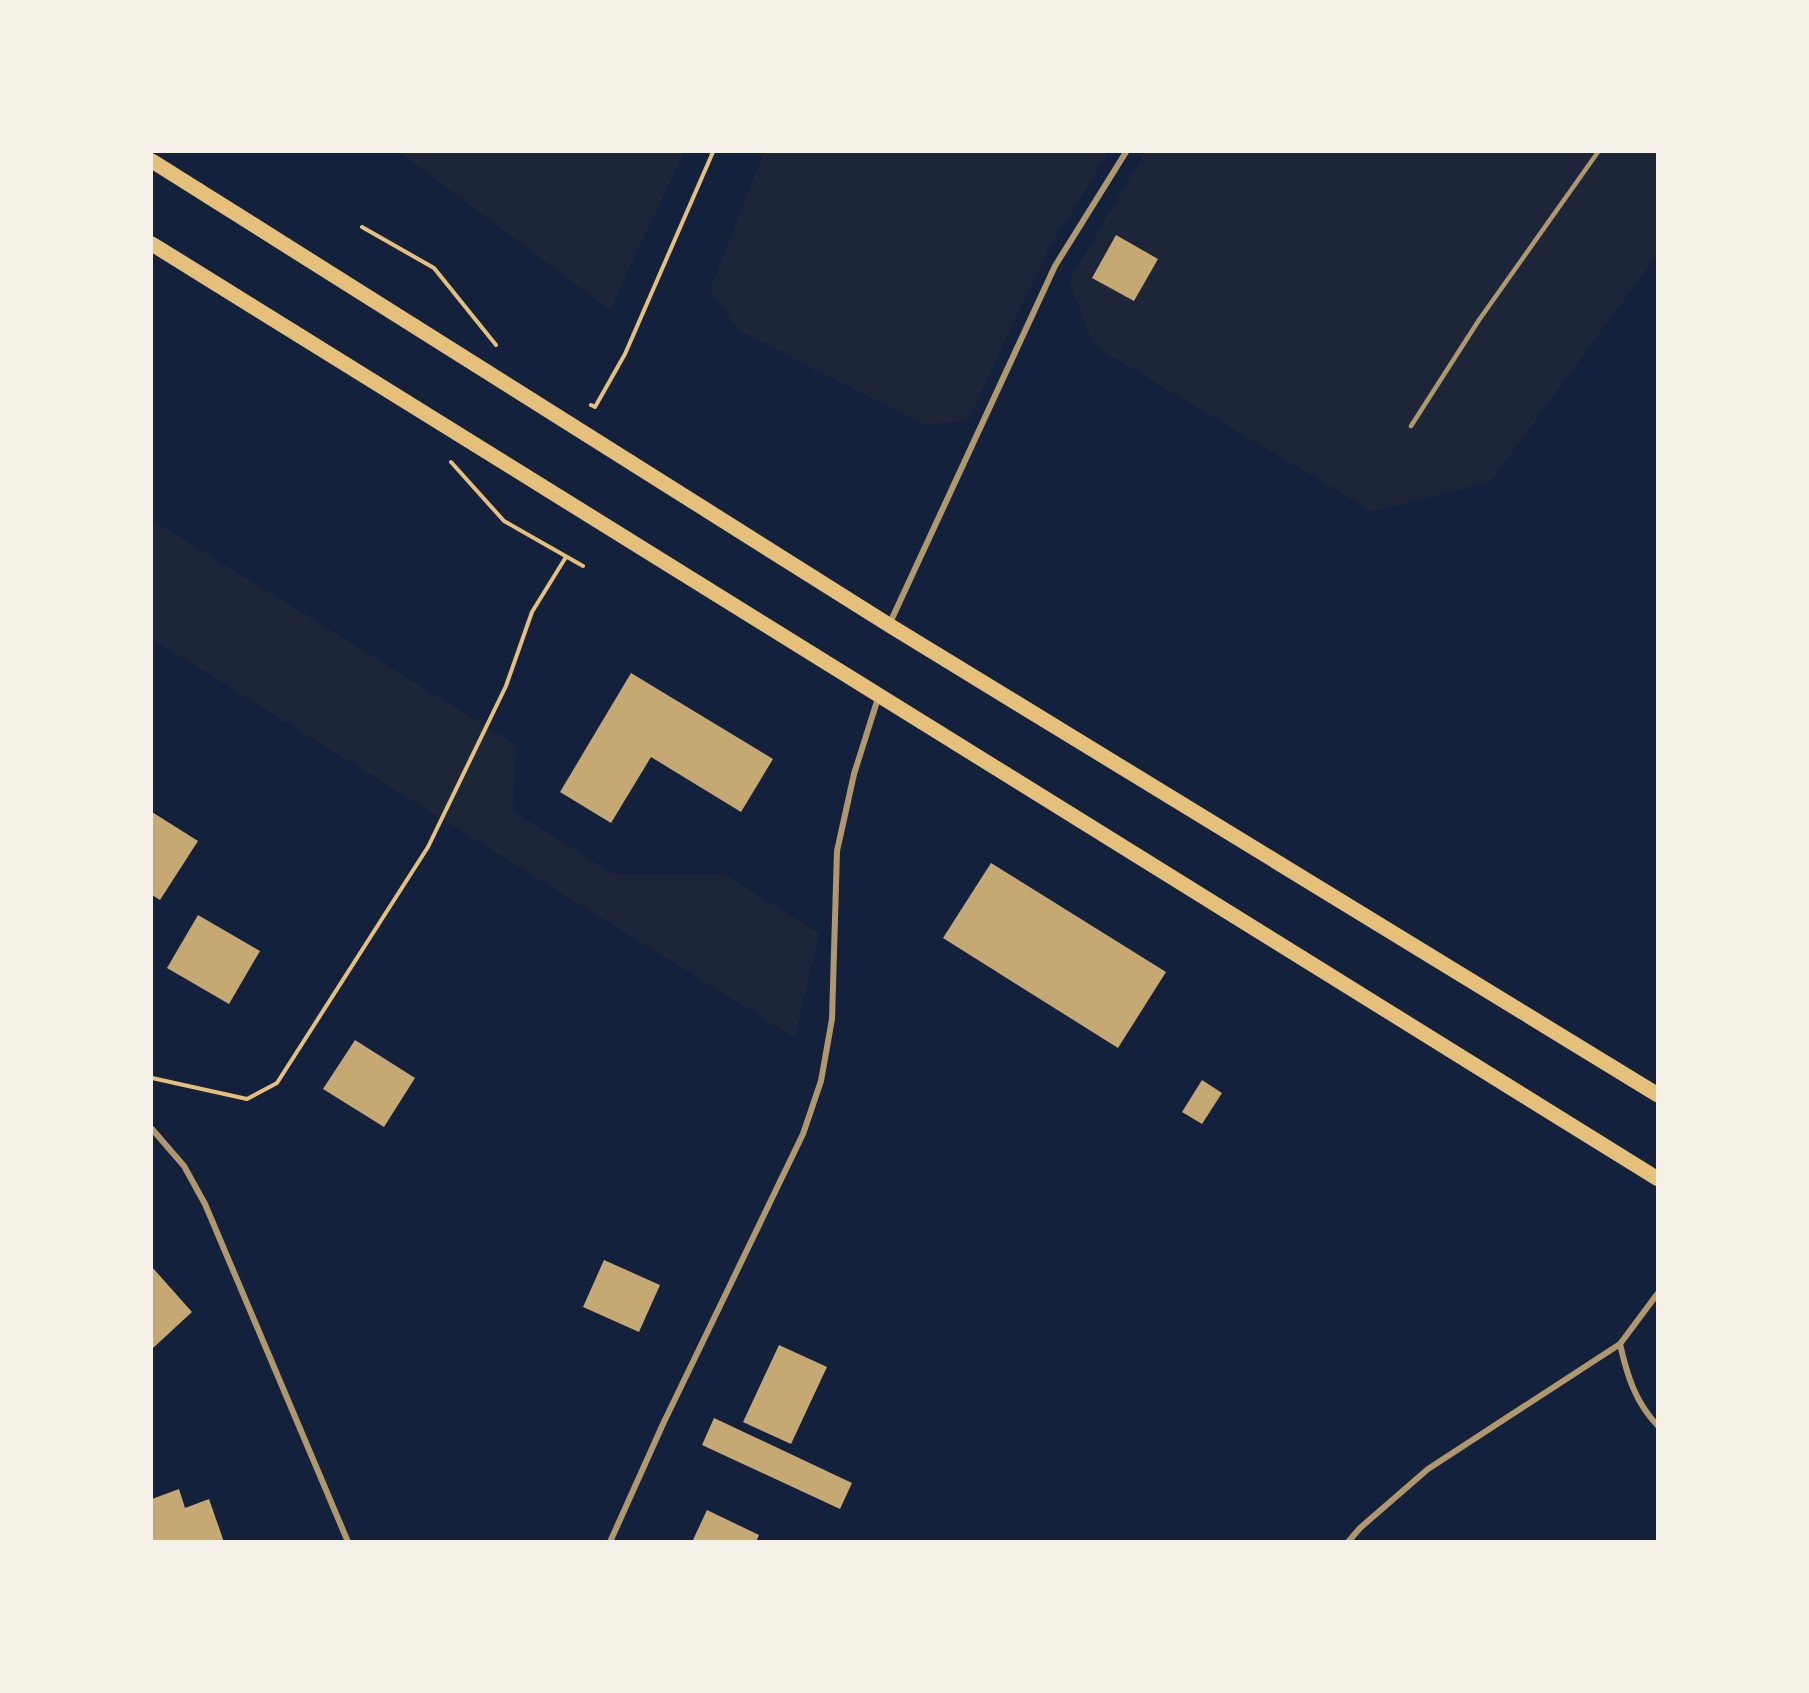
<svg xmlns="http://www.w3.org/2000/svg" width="1809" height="1693" font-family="Mulish,sans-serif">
	<rect width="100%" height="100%" fill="#14213d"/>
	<path fill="#1d2539" d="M399,152H684L610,310Z
		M764,152H1109L1048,250L968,420L924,425L738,330L710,290Z
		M1145,152H1657V255L1491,481L1373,512L1094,346L1069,281Z
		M152,520L516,745L513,811L613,874H724L819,933L795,1038L152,639Z"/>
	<path fill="#c6a872" d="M1116,235L1158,259L1134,301L1092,278Z
		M631,673L773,759L741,812L651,757L611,823L560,792Z
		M152,812L198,841L160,900L152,895Z
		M991,863L1166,972L1118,1048L943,938Z
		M198,915L260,951L229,1004L167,968Z
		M355,1040L415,1078L384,1127L323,1089Z
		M1202,1080L1222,1093L1202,1124L1182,1112Z
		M604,1260L660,1285L639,1332L583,1307Z
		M152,1267L192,1312L152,1349Z
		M779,1345L827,1367L791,1444L743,1422Z
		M714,1418L852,1483L840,1509L702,1445Z
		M179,1489L185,1508L209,1499L224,1542H152V1499Z
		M707,1510L759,1535L756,1542H692Z"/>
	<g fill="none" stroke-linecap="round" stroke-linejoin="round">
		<path stroke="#e5c07b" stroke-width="4" d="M362,227L434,268L496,345
			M591,405L595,407L625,354L713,152
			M451,462L504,521L583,566
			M152,1078L247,1099L277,1083L428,847L506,686L532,612L566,557"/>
		<path stroke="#b1986c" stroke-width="4.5" d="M1411,426L1479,320L1598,152"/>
		<path stroke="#b1986c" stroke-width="6" d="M889,625L1055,266L1126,152
			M152,1129L184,1166L205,1204L348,1542
			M1620,1344C1627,1375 1635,1402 1658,1426
			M610,1542L663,1424L803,1134L821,1081L832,1019L837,851L854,774L879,695
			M1348,1542L1360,1528L1428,1469L1620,1344L1658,1293"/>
		<path stroke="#e5c07b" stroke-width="15" d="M152,161L889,625L1658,1095
			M152,244L1658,1179"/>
	</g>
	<rect width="1809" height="1693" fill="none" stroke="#f6f1e7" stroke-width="306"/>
</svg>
